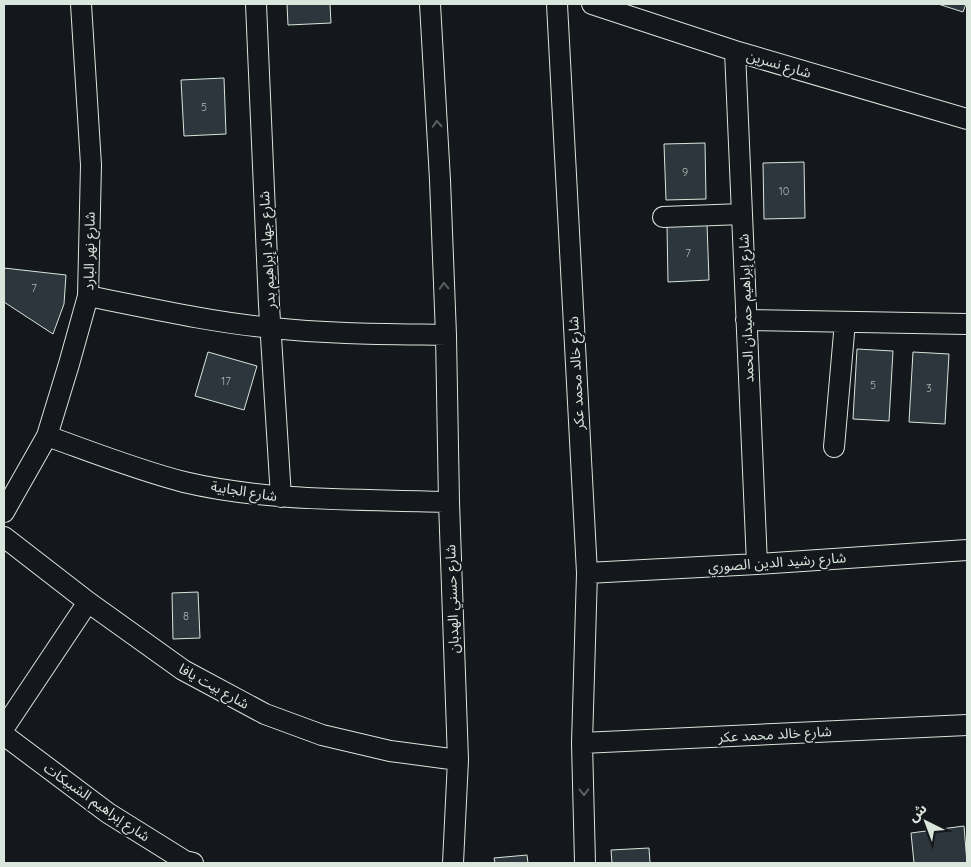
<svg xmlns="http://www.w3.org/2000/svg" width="971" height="867" font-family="Quicksand,'Noto Sans Arabic',sans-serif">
	<rect width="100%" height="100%" fill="#14181c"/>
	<path fill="#2c363c" stroke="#d8e6dc" d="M287,4H330L331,23L288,25Z
		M938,4H966L963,12Z
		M224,78L226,134L184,136L181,80Z
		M705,143L706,199L666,200L664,144Z
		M804,162L805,218L764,219L763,163Z
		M707,224L709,280L668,282L667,226Z
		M4,268L66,275L64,304L53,334L4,302Z
		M857,349L893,351L889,421L853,419Z
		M208,352L257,366L244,410L195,396Z
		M913,352L949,354L945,424L909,422Z
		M198,592L200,638L173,639L172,593Z
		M964,826L967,863H914L911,833Z
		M649,848L650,863H612L611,850Z
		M527,855L528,863H495L494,858Z"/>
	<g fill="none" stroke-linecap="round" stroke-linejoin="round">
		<g stroke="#d8e6dc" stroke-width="22">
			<path id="minor" d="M256,4L269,305L281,497
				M430,4L440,180L446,335L449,502L458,760L453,863
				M557,4L587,573L582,743L585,863
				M592,4L735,51L967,119
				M735,51L757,564
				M663,217L742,214
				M88,296C149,308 210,322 272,328C329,334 388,334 446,335
				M746,320L967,324
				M47,436C92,452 137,470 184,482C268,502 362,499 449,502
				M834,447L845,322
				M4,512L47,436L69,364L88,296L91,165L81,4
				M4,537L88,602L183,670L265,714L322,735L390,751L458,760
				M587,573L757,564L967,550
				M4,728L88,602
				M4,735L108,813L185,861L193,863
				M582,743L967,725"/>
		</g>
		<use href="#minor" stroke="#14181c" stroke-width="20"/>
	</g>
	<defs><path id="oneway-chevron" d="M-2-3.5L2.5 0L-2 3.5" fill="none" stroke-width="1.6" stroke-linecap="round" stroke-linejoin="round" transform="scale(1.25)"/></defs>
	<g stroke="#59605f">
		<use href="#oneway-chevron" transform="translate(437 124) rotate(-93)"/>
		<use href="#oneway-chevron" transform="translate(444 286) rotate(-92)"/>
		<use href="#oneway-chevron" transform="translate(584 792) rotate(89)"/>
	</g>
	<g text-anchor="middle" stroke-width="4" stroke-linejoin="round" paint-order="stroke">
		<g font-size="11" fill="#adbab4">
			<text x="204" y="111">5</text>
			<text x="685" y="176">9</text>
			<text x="784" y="195">10</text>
			<text x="688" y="257">7</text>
			<text x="34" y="292">7</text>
			<text x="226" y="385">17</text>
			<text x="873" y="389">5</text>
			<text x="929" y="392">3</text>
			<text x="186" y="620">8</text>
		</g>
		<g font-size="14" fill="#d8e6dc" stroke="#14181c">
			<text transform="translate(779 64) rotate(16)" y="5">شارع نسرين</text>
			<text transform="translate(267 250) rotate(-93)" y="5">شارع جهاد إبراهيم بدر</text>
			<text transform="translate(89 251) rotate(-89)" y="5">شارع نهر البارد</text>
			<text transform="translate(746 308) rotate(-92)" y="5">شارع إبراهيم حميدان الحمد</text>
			<text transform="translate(576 373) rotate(-93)" y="5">شارع خالد محمد عكر</text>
			<text transform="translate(244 491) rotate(9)" y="5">شارع الجابية</text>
			<text transform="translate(777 562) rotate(-4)" y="5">شارع رشيد الدين الصوري</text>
			<text transform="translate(452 599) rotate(-92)" y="5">شارع حسني الهدبان</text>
			<text transform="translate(214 686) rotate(29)" y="5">شارع بيت يافا</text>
			<text transform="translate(775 734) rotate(-3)" y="5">شارع خالد محمد عكر</text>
			<text transform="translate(97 802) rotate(35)" y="5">شارع إبراهيم الشبيكات</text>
		</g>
	</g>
	<rect width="971" height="867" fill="none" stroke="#d8e6dc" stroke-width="10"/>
	<g transform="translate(926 822) rotate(318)" stroke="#14181c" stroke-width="4" paint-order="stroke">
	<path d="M0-4L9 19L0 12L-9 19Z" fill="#d8e6dc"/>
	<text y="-8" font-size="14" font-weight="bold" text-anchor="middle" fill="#d8e6dc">ش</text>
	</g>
</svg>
